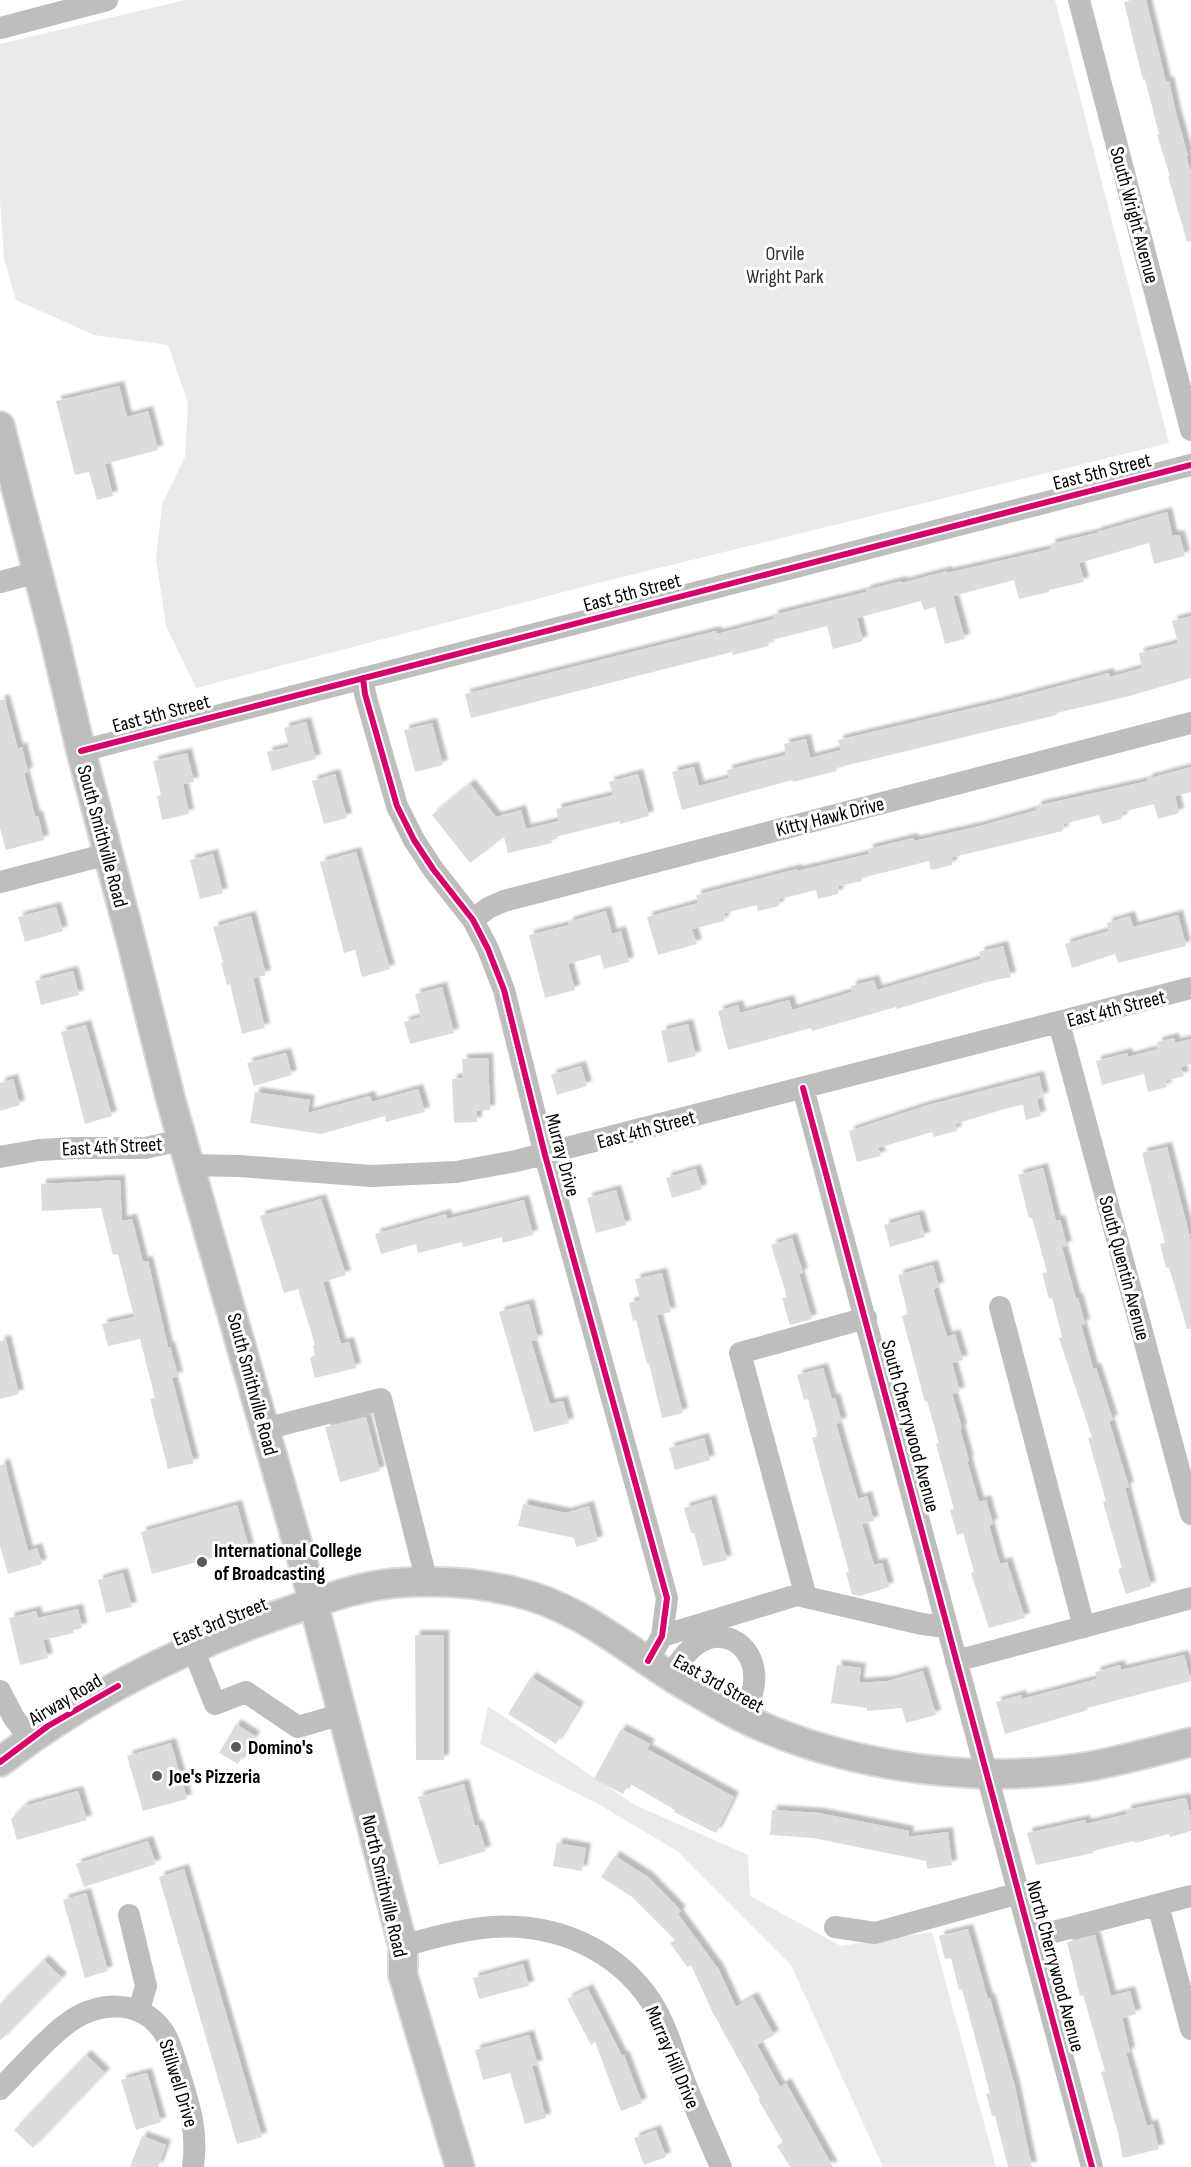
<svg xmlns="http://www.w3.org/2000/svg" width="1191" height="2167" font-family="'Sofia Sans Condensed',sans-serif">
	<defs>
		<filter id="shadow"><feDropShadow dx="5" dy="-5" stdDeviation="1.5" flood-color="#0004"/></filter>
	</defs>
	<rect width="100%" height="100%" fill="#fff"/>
	<path fill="#eaeaea" d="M185,0H1055L1169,443L594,584L196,688L166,626L156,559L162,504L185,457L188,403L168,345L94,335L16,300L4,259L0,201V44Z
		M488,1706L635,1805L748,1855L750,1896L841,1946L932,1932L996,2167H883L791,1965L677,1851L598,1804L480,1744Z"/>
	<path fill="#dcdcdc" filter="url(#shadow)" d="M1132,0H1146L1166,82L1169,81L1176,113L1188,156H1186L1191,172V241L1187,242L1168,176H1170L1157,135L1159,134L1145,79L1143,80L1135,48L1124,2Z
		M119,386L127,417L148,411L158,450L105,464L113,496L97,500L89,472L75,475L56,401Z
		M1167,512L1172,535L1180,536L1185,556L1154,564L1149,543L1079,563L1084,582L1049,590V592L1019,599L1014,580L953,596L965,639L945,644L935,607L924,610L921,601L857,618L863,641L833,649L827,626L768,641L769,646L733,655L732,652L471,718L465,694L716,631L717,634L774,619L773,615L866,592V590L902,581V583L947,571V573L1051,549L1050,544L1097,533V532Z
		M1191,616V678L1126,697L1056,713L1057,715L836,768L837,771L793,782V780L682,810L672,772L694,767L699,786L729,778L727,770L786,755L784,744L806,739L810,758L841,750L838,740L999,702L1109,673L1110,677L1142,668L1139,653L1178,643L1172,621Z
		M0,700H5L18,749L22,747L28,772L24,773L35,816H38L44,840L6,850L0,828Z
		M306,722L316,759L272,771L267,752L289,747L284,728Z
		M432,723L443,765L415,772L404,730Z
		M187,753L194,782L183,784L189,814L162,820L157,796L161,795L153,761Z
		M1191,767V792L1175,796L1179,813L1158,819L1154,804L1123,812L1122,819L1102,824L1099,815L1064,824L1063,831L953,857L952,865L931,870L929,861L862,878V881L839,886L838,894L818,899L816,890L780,899L779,906L758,911L757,905L725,913L724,921L692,929L697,944L658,955L647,917L698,903L696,895L797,869V871L869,854L868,849L913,838L914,841L980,826L1037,810L1036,806L1148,781L1147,779Z
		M335,774L347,818L324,824L312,781Z
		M638,774L649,816L620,824V821L551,838L552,843L508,853L504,837L470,863L432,815L470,784L496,817L521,810L526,829L559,821L556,809L613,795L609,782Z
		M356,852L390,969L362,977L355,950L344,953L320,862Z
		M213,854L223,893L200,899L190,860Z
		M56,907L63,931L25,942L18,917Z
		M606,911L612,934L621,931L629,962L604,969L600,955L568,964L575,990L545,998L529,935L569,925L568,922Z
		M1178,915L1186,946L1118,963L1115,954L1072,968L1065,944L1109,931L1107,923L1130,916L1133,927Z
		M251,916L266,975L253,978L265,1028L242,1034L230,984L227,985L221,963L223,962L213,927Z
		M1003,946L1011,977L987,982L897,1009L896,1007L812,1031L811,1028L728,1050L718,1011L738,1005L740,1013L789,1000L792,1010L852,992L851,986L874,980L877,990L921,977L981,959L979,952Z
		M73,971L79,995L41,1005L35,981Z
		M442,987L454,1033L410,1044L404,1022L421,1017L415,994Z
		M688,1024L696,1056L668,1063L661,1031Z
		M86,1025L112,1116L85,1124L61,1032Z
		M1174,1038L1175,1043L1191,1039V1064L1181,1067L1184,1076L1165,1081L1167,1087L1148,1092L1144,1074L1102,1085L1096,1061L1127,1053L1128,1057L1158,1049L1157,1042Z
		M286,1053L292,1075L254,1086L247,1063Z
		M488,1058L490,1110L477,1111V1122L454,1123L452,1079L463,1078L462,1059Z
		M581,1066L587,1086L557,1095L551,1075Z
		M1039,1076L1044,1097L1037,1099L1041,1116L1026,1120L1023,1105L1008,1108L955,1124L957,1131L934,1137L932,1132L878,1148L881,1156L857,1162L849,1131L925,1106Z
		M13,1079L20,1105L0,1111V1083Z
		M418,1089L425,1112L386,1122L385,1116L321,1134L250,1123L255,1092L310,1100L308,1113L370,1096L372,1102Z
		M1167,1147L1191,1242V1329H1187L1169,1267L1166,1268L1160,1244L1165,1243L1142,1153Z
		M1043,1168L1056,1221L1060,1220L1067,1246L1062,1247L1076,1299L1078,1298L1085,1324L1081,1325L1093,1368H1096L1113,1420L1109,1421L1129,1487L1125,1488L1151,1586L1126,1594L1118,1569L1122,1568L1103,1502L1106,1501L1088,1438L1092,1437L1059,1338L1062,1337L1052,1298L1049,1299L1042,1273L1047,1272L1032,1218H1029L1018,1175Z
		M696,1169L702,1189L672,1198L666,1178Z
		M120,1180L122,1221L132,1219L143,1262L148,1261L168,1347H170L178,1376L172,1378L194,1463L168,1469L150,1399L155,1398L140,1339L108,1346L102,1324L134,1317L118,1254L113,1255L101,1208L42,1211L41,1184Z
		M616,1190L626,1225L596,1233L587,1198Z
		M321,1199L346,1275L323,1282L341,1344L349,1342L356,1368L315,1378L310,1358L315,1355L313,1346L315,1345L298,1289L284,1293L260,1216Z
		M524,1200L533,1235L503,1243L502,1237L463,1247L462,1242L418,1253L416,1244L381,1254L375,1234L446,1214L447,1219Z
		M919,1215L925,1237L890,1247L884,1225Z
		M792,1238L803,1273L799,1274L812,1319L790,1325L782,1298L787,1297L771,1245Z
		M933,1265L939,1287L933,1289L947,1337L955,1334L963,1360L952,1363L960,1392L952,1394L962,1428L960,1429L969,1461H967L979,1502L986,1500L993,1524L989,1525L1000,1564L1007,1562L1025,1618L989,1628L971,1573L974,1572L963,1533L957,1535L950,1510L954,1509L936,1444L939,1443L927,1401L925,1402L902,1316L908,1314L898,1275Z
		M662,1273L671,1312L657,1315L683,1413L662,1418L649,1363L647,1364L636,1320L633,1321L629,1303L640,1300L635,1279Z
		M529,1304L538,1340L531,1341L550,1404L563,1401L569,1423L534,1432L499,1312Z
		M6,1340L19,1394L0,1399V1341Z
		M823,1368L832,1399L835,1398L842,1422L836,1424L858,1499L867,1496L874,1521L862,1524L874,1565L882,1563L889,1587L860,1596L852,1594L846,1573L849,1572L812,1438L818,1436L808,1399L804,1400L797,1375Z
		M366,1417L380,1471L340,1482L325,1427Z
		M704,1438L710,1460L675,1470L669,1448Z
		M5,1464L28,1551L37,1548L42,1564L8,1574L0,1546V1465Z
		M711,1500L727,1560L703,1566L694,1533H691L684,1508Z
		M523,1504L566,1513L589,1506L598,1541L576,1547L574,1538L518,1526Z
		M237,1505L249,1548L152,1574L141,1532Z
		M123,1573L132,1607L106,1613L98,1580Z
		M78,1609L82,1628L73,1630L74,1633L43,1640L48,1658L20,1665L9,1618L36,1611L38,1618Z
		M415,1635H444V1760H416Z
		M1184,1655L1191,1681L1087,1708L1088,1710L1005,1734L996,1702L1021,1695L1022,1699L1097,1679L1095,1672L1120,1665L1121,1670Z
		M837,1665L861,1668L859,1683L888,1681L923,1671L936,1715L906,1723L902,1708L867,1711V1708L831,1703Z
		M531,1677L579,1707L556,1744L508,1714Z
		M236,1724L255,1736L238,1764L219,1753Z
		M621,1729L650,1744L647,1749L734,1797L716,1833L674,1812L675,1810L629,1783L623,1794L594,1779Z
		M171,1743L187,1799L143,1811L127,1756Z
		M464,1784L475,1826L478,1825L486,1851L439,1865L418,1797Z
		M78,1791L87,1820L17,1840L11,1819L24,1806Z
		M1186,1798L1191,1818V1831L1170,1837L1169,1834L1135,1843L1134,1841L1093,1851V1853L1036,1865L1027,1833L1085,1820L1086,1824L1127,1814L1126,1810Z
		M772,1810L819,1813L909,1831L908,1837L948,1832L952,1865L927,1869L926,1861L813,1838L770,1835Z
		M148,1841L156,1864L84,1887L76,1864Z
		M557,1843L586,1848L582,1871L553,1866Z
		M615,1856L648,1877L681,1911L678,1914L716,1966H717L736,2007L753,1997L774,2035L757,2045L780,2087L786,2083L833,2167H790L777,2146L783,2142L758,2099L760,2098L712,2011L691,1965L687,1967L670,1943L675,1940L632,1897L601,1877Z
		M184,1869L262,2137L237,2144L159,1877Z
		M86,1893L108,1971L85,1978L63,1900Z
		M968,1929L988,1999L990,1998L1015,2087L1032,2167H1008L995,2116H992L986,2094L990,2093L962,1989L959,1990L951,1958L945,1959L939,1936Z
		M1095,1935L1111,1996L1130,1991L1136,2014L1122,2018L1130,2052L1126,2053L1147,2126L1153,2124L1159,2149L1123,2158L1118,2133L1101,2072L1105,2071L1083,1995L1080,1996L1067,1942Z
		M44,1960L62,1978L0,2041V2004Z
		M523,1964L529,1986L479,1999L473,1978Z
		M588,1989L622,2056L624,2055L642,2103L621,2111L595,2042L591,2045L567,1999Z
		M529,2035L538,2065L532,2066L546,2118L525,2124L510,2073L483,2080L475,2050Z
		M86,2055L105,2073L33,2148L14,2130Z
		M147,2073L161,2122L136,2130L121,2080Z
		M656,2130L666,2157L644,2165L634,2138Z
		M142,2136L166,2145L158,2167H130Z"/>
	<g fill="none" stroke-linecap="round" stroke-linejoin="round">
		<g stroke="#dbdbdb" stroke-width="32">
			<path id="major" d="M0,426L53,632L81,751L131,940L170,1097L303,1563L403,1946V1975L460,2167
				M0,1762C88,1694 190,1644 295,1609C328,1598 361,1586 395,1583C435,1580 477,1582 516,1592C573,1605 619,1643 667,1674C682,1684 697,1692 712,1701C818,1764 964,1786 1085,1767C1121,1761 1156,1751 1191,1742"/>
		</g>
		<path stroke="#bebebe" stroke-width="22" d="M1079,0L1191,430
			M0,28L107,0
			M0,582L38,572
			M363,678L365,694L397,806L414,840L433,869L473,920L488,949L504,990L545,1155L667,1598L662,1636L648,1661
			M81,751L1191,465
			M0,882L108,854
			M473,920L488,908L504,901L1191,723
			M1059,1023L1191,1514
			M803,1088L1092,2167
			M0,1157L39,1150L76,1148H145L182,1140
			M190,1165L239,1166L371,1176L456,1172L516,1161L1191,988
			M1000,1307L1084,1627
			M265,1429L381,1399L427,1582
			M806,1597L740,1353L866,1318
			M662,1636L797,1595L922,1624L947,1627
			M193,1649L215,1704L246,1692L298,1727L342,1714
			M956,1661L1191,1598
			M669,1676C677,1666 684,1654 693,1647C718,1625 751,1641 754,1673C756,1688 749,1703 743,1718
			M0,1691L14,1718L30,1739
			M1158,1905L1191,2029
			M129,1915L146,1986L139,2010
			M835,1927L875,1933L1019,1893
			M1031,1938L1191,1896
			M403,1946C431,1938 463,1929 492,1927C556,1923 617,1949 652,2003C666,2025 673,2051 682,2075C694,2106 708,2137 721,2167
			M0,2089C20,2069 43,2042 65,2025C95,2002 139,1997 163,2031C170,2041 174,2057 178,2069C189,2106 198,2128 193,2167"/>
		<use href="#major" stroke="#bdbdbd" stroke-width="28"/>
		<g stroke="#fff" stroke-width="10">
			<path id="cycleway" d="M363,678L365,694L397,806L414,840L433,869L473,920L488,949L504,990L545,1155L667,1598L662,1636L648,1661
				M81,751L1191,465
				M803,1088L1092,2167
				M0,1762L48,1726L118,1686"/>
		</g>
		<use href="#cycleway" stroke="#d6006c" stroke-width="6"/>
	</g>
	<g fill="#595959" stroke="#fff" stroke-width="2">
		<circle cx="202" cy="1562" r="6"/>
		<circle cx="236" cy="1747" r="6"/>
		<circle cx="157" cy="1776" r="6"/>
	</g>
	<g text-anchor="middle" stroke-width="6" stroke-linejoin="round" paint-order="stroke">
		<g font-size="20" fill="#000" stroke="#fff">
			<text transform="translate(1135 215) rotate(75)" y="7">South Wright Avenue</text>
			<text transform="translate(1102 471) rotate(-14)" y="7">East 5th Street</text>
			<text transform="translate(632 592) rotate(-15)" y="7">East 5th Street</text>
			<text transform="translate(161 713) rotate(-15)" y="7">East 5th Street</text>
			<text transform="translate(830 816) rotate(-14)" y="7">Kitty Hawk Drive</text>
			<text transform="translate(103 836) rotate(75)" y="7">South Smithville Road</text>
			<text transform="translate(1116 1008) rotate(-14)" y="7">East 4th Street</text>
			<text transform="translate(646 1129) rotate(-15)" y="7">East 4th Street</text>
			<text transform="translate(112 1146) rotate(-3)" y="7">East 4th Street</text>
			<text transform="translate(563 1155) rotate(75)" y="7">Murray Drive</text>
			<text transform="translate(1125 1268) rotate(75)" y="7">South Quentin Avenue</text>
			<text transform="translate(253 1384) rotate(75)" y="7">South Smithville Road</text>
			<text transform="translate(911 1426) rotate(75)" y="7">South Cherrywood Avenue</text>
			<text transform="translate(220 1621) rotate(-22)" y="7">East 3rd Street</text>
			<text transform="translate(719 1683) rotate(29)" y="7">East 3rd Street</text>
			<text transform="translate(65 1699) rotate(-31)" y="7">Airway Road</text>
			<text transform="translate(385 1886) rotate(77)" y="7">North Smithville Road</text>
			<text transform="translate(1056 1966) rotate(75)" y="7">North Cherrywood Avenue</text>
			<text transform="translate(673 2057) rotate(67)" y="7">Murray Hill Drive</text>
			<text transform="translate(179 2083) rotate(73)" y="7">Stillwell Drive</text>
		</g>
		<g font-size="20" fill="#2f2f2f" stroke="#fff">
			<text x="785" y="260">Orvile<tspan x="785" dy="23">Wright Park</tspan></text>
		</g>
		<g font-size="20" font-weight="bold" fill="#000" stroke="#fff" text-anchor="start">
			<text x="214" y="1557">International College<tspan x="214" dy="23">of Broadcasting</tspan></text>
			<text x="248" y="1754">Domino's</text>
			<text x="169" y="1783">Joe's Pizzeria</text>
		</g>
	</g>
</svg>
